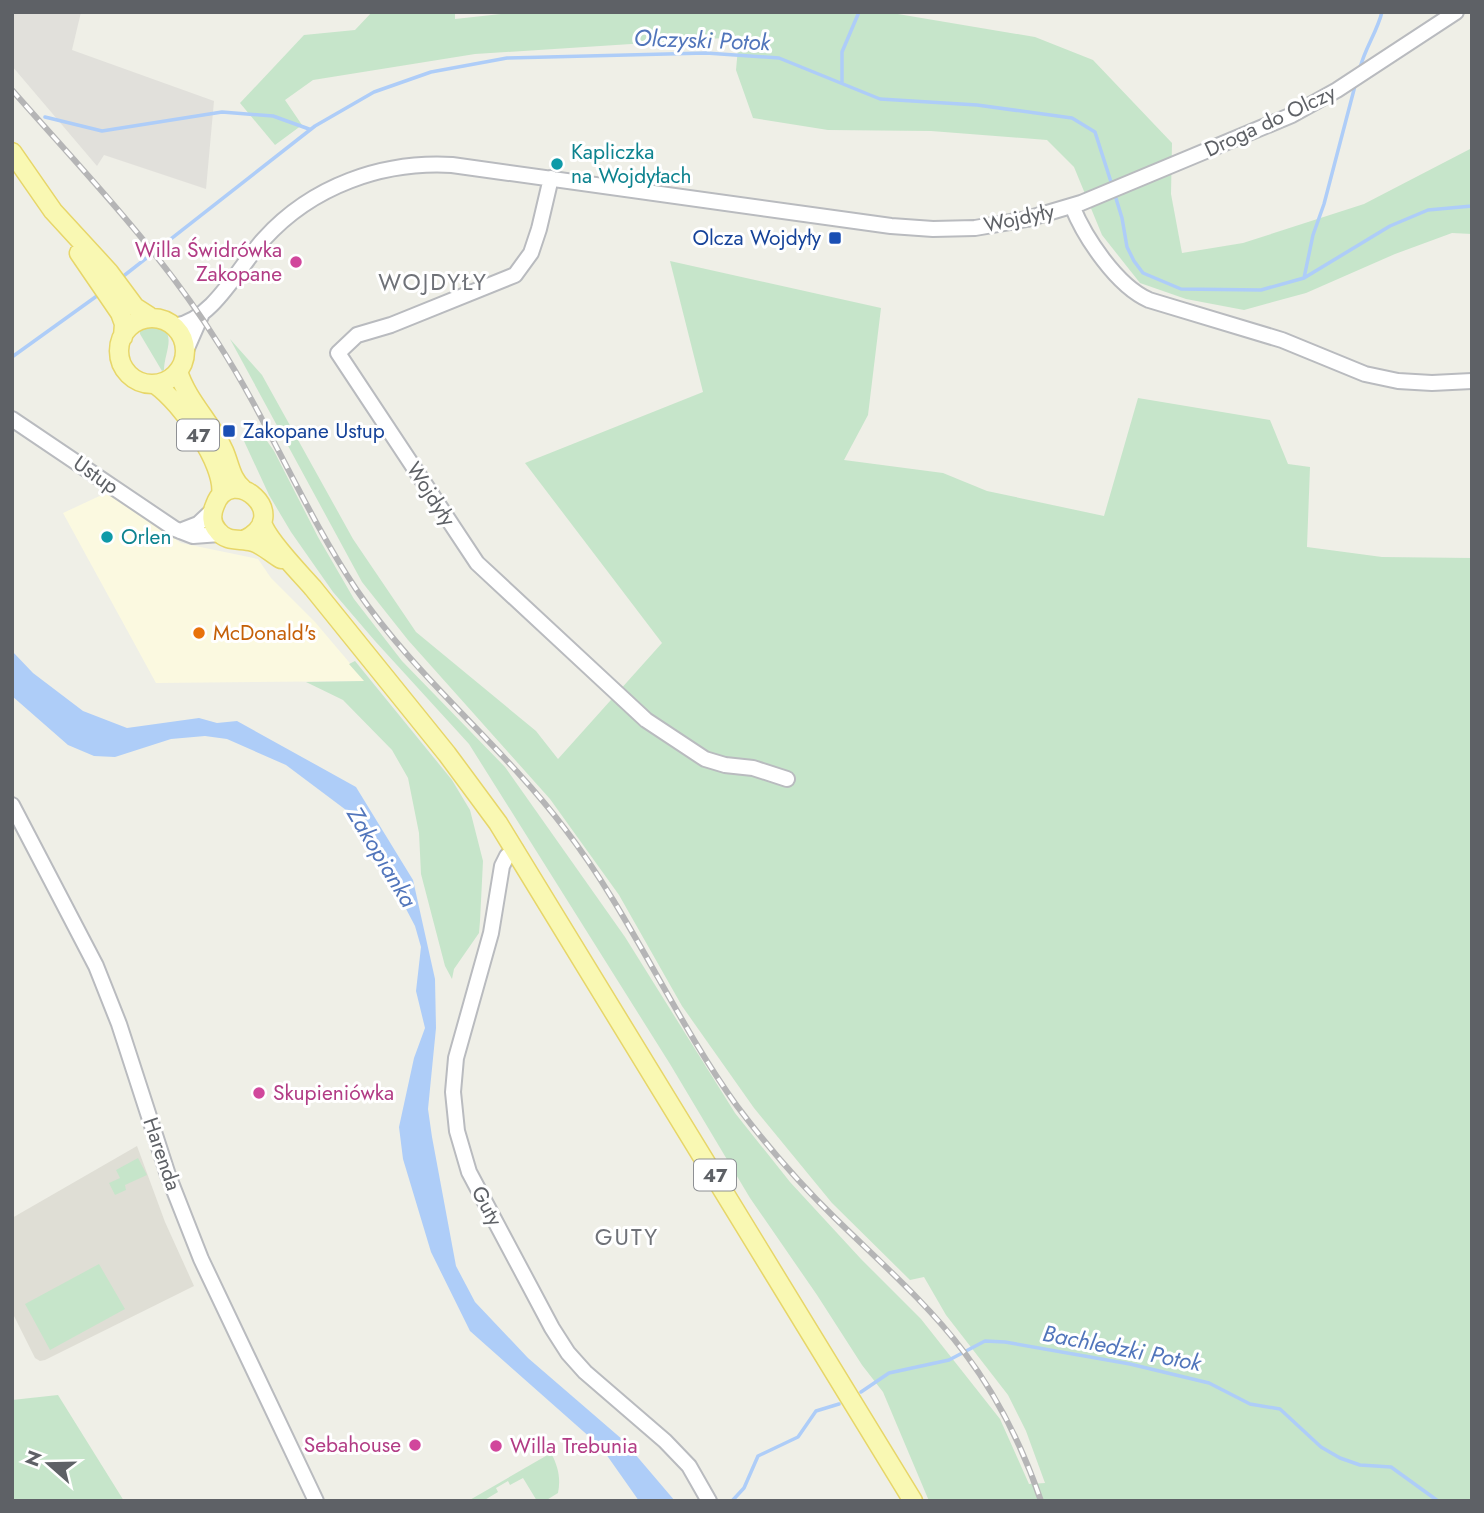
<svg xmlns="http://www.w3.org/2000/svg" width="1484" height="1513" font-family="Jost,sans-serif">
	<rect width="100%" height="100%" fill="#efefe7"/>
	<path fill="#fbf9e0" d="M106,493L181,543L258,559L271,578L315,622L365,681L156,683L63,513Z"/>
	<path fill="#e1e0db" d="M12,12H81L72,50L214,101L206,189L104,155L97,166L12,66Z"/>
	<path fill="#dfded5" d="M137,1146L165,1222L194,1286L45,1360L40,1361L35,1358L12,1312V1218Z"/>
	<path fill="#c6e5ca" d="M372,12H455V19L520,12H886L1035,37L1093,60L1172,143L1171,194L1182,253L1243,243L1364,204L1472,148V234L1452,233L1395,254L1306,293L1244,310L1186,299L1140,283L1102,235L1074,167L1047,140L931,131L828,130L753,118L736,70L739,37L475,54L313,80L285,100L302,125L275,145L240,103L304,35L355,30Z
		M670,261L881,308L868,415L844,460L943,473L987,491L1104,516L1138,398L1270,420L1288,464L1310,467L1307,547L1382,557L1472,558V1501H929L883,1392L862,1365L817,1295L750,1198L670,1064L469,744L375,641L333,592L291,532L269,495L244,441L258,428L274,451L318,537L354,599L402,661L505,767L625,937L735,1113L790,1182L861,1259L921,1319L1000,1419L1029,1484L1045,1483L1026,1431L1008,1395L946,1315L924,1277L910,1280L832,1203L754,1108L682,1006L619,895L550,799L408,640L362,582L230,339L262,375L353,539L416,632L536,731L558,759L662,643L525,463L703,392Z
		M147,325C182,326 164,351 164,370L162,371L140,334V327Z
		M355,661L452,780L470,810L483,861L480,921L479,933L454,969L452,979L445,966L421,874L419,833L408,778L392,750L343,700L306,682L364,681L349,664Z
		M138,1158L147,1175L125,1185L126,1190L115,1195L109,1183L120,1178L116,1170Z
		M99,1264L125,1309L50,1350L25,1304Z
		M58,1395L124,1501H12V1400Z
		M551,1453C558,1466 561,1478 558,1493L545,1501H537L523,1478L510,1485L508,1481L496,1488L498,1492L483,1501H468Z"/>
	<path fill="#aecdf8" d="M12,651L33,673L83,711L127,728L199,718L217,723L237,721L356,787L413,880L435,979L436,1028L428,1109L432,1137L456,1266L475,1302L528,1358L623,1440L675,1501H639L601,1447L470,1331L431,1252L403,1159L399,1127L414,1058L425,1028L416,991L421,947L415,926L383,865L346,810L286,765L227,739L205,736L171,739L115,757L94,756L68,745L12,696Z"/>
	<g fill="none" stroke-linecap="round" stroke-linejoin="round">
		<path stroke="#aecdf8" stroke-width="3.5" d="M1360,68C1365,48 1377,32 1382,12
			M842,83V52L859,12
			M45,117L102,131L222,112L273,116L309,129
			M1114,192L1122,218L1127,247L1134,261L1143,273L1181,289L1261,290L1304,278L1390,226L1428,210L1472,206
			M121,278L315,126L374,92L431,72L507,58L706,53L779,58L880,99L977,105L1072,118L1095,132L1112,185
			M1304,278L1313,235L1324,204L1356,82
			M12,357L101,293
			M861,1392L889,1373L949,1360L985,1341L1005,1342L1130,1364L1209,1383L1250,1404L1280,1409L1321,1447L1340,1458L1360,1465L1391,1467L1438,1501
			M732,1501L744,1488L758,1456L798,1437L816,1411L839,1404"/>
		<g stroke="#b9bbbf" stroke-width="18">
			<path id="minor" d="M551,178L539,229L531,253L515,275L391,325L357,335L338,353L477,563L646,720L705,759L725,765L753,768L787,779
				M1072,206C1085,238 1117,286 1149,300L1282,340L1365,374L1398,381L1432,383L1472,381
				M174,326C213,321 239,266 264,239C312,186 382,161 452,165L891,226L933,229L975,228L1027,219L1081,203L1292,115L1337,90L1456,12
				M184,355L201,316
				M12,419L175,529L193,536L220,534
				M180,531L198,524L213,510
				M12,805L96,966L119,1024L168,1175L201,1259L316,1501
				M516,850L507,856L502,866L491,933L456,1058L453,1092L457,1131L469,1172L552,1328L568,1353L585,1372L665,1441L689,1466L709,1501"/>
		</g>
		<g stroke="#e7d669" stroke-width="21">
			<path id="major" d="M12,152L53,211L109,272L135,307L149,316
				M79,253L120,313L124,324L123,337
				M119 351a33 33 0 1 1 66 0a33 33 0 1 1-66 0Z
				M178,371C187,401 212,423 224,451C230,465 231,479 243,489
				M156,385C181,403 226,464 221,495
				M262,522C266,539 300,573 313,588L447,754L498,823L913,1501
				M244,540C295,515 231,462 215,505C211,514 211,524 218,531C227,543 241,538 253,542C263,545 272,554 281,559"/>
		</g>
		<use href="#minor" stroke="#fff" stroke-width="14"/>
		<use href="#major" stroke="#f9f8b3" stroke-width="18"/>
		<g stroke="#b5b5b6" stroke-width="6">
			<path id="rail" d="M12,90C84,172 160,250 218,343C269,422 304,511 356,589C416,678 501,744 565,829C631,915 673,1017 737,1106C767,1146 800,1184 836,1219C880,1262 927,1303 964,1352C998,1397 1023,1448 1041,1501"/>
		</g>
		<use href="#rail" stroke="#fff" stroke-width="3.5" stroke-dasharray="10" stroke-linecap="butt"/>
	</g>
	<g fill="#0f9aa8" stroke="#fff" stroke-width="2.5">
		<circle cx="557" cy="164" r="7"/>
		<circle cx="107" cy="537" r="7"/>
	</g>
	<g fill="#1a4fb4" stroke="#fff" stroke-width="2.5">
		<rect x="828" y="231" width="14" height="14" rx="3.5"/>
		<rect x="222" y="424" width="14" height="14" rx="3.5"/>
	</g>
	<g fill="#d1479c" stroke="#fff" stroke-width="2.5">
		<circle cx="296" cy="262" r="7"/>
		<circle cx="259" cy="1093" r="7"/>
		<circle cx="415" cy="1445" r="7"/>
		<circle cx="496" cy="1446" r="7"/>
	</g>
	<circle fill="#e8710a" stroke="#fff" stroke-width="2.5" cx="199" cy="633" r="7"/>
	<g text-anchor="middle" stroke-width="6" stroke-linejoin="round" paint-order="stroke">
		<g fill="#fff" stroke="#8e9094" stroke-width="2">
			<rect x="177" y="419.5" width="42" height="31" rx="5"/>
			<rect x="694" y="1159.5" width="42" height="31" rx="5"/>
		</g>
		<g font-size="19" font-weight="bold" fill="#5e6166">
			<text x="198" y="442">47</text>
			<text x="715" y="1182">47</text>
		</g>
		<g font-size="21" fill="#5e6166" stroke="#fff">
			<text transform="translate(1270 121) rotate(-25)" y="7">Droga do Olczy</text>
			<text transform="translate(1019 218) rotate(-12)" y="7">Wojdyły</text>
			<text transform="translate(96 475) rotate(35)" y="7">Ustup</text>
			<text transform="translate(431 494) rotate(57)" y="7">Wojdyły</text>
			<text transform="translate(162 1154) rotate(71)" y="7">Harenda</text>
			<text transform="translate(487 1206) rotate(62)" y="7">Guty</text>
		</g>
		<g font-size="21" fill="#0d838f" stroke="#fff" text-anchor="start">
			<text x="571" y="159">Kapliczka<tspan x="571" dy="24">na Wojdyłach</tspan></text>
			<text x="121" y="544">Orlen</text>
		</g>
		<g font-size="21" fill="#164399" stroke="#fff" text-anchor="end">
			<text x="821" y="245">Olcza Wojdyły</text>
			<text x="243" y="438" text-anchor="start">Zakopane Ustup</text>
		</g>
		<g font-size="21" fill="#b23c85" stroke="#fff" text-anchor="end">
			<text x="282" y="257">Willa Świdrówka<tspan x="282" dy="24">Zakopane</tspan></text>
			<text x="273" y="1100" text-anchor="start">Skupieniówka</text>
			<text x="401" y="1452">Sebahouse</text>
			<text x="510" y="1453" text-anchor="start">Willa Trebunia</text>
		</g>
		<g font-size="21" fill="#c56008" stroke="#fff" text-anchor="start">
			<text x="213" y="640">McDonald's</text>
		</g>
		<g font-size="23" font-style="italic" fill="#5175bb" stroke="#fff">
			<text transform="translate(702 40) rotate(2)" y="8">Olczyski Potok</text>
			<text transform="translate(382 857) rotate(59)" y="8">Zakopianka</text>
			<text transform="translate(1122 1348) rotate(11)" y="8">Bachledzki Potok</text>
		</g>
		<g font-size="23" letter-spacing="2" fill="#6f7278" stroke="#fff">
			<text x="433" y="290">WOJDYŁY</text>
			<text x="627" y="1245">GUTY</text>
		</g>
	</g>
	<rect width="1484" height="1513" fill="none" stroke="#5e6166" stroke-width="28"/>
	<g transform="translate(49 1464) rotate(290)" stroke="#ffffff" stroke-width="5" paint-order="stroke">
	<path d="M0-5L12 26L0 18L-12 26Z" fill="#5e6166"/>
	<text y="-10" font-size="19" font-weight="bold" text-anchor="middle" fill="#5e6166">N</text>
	</g>
</svg>
